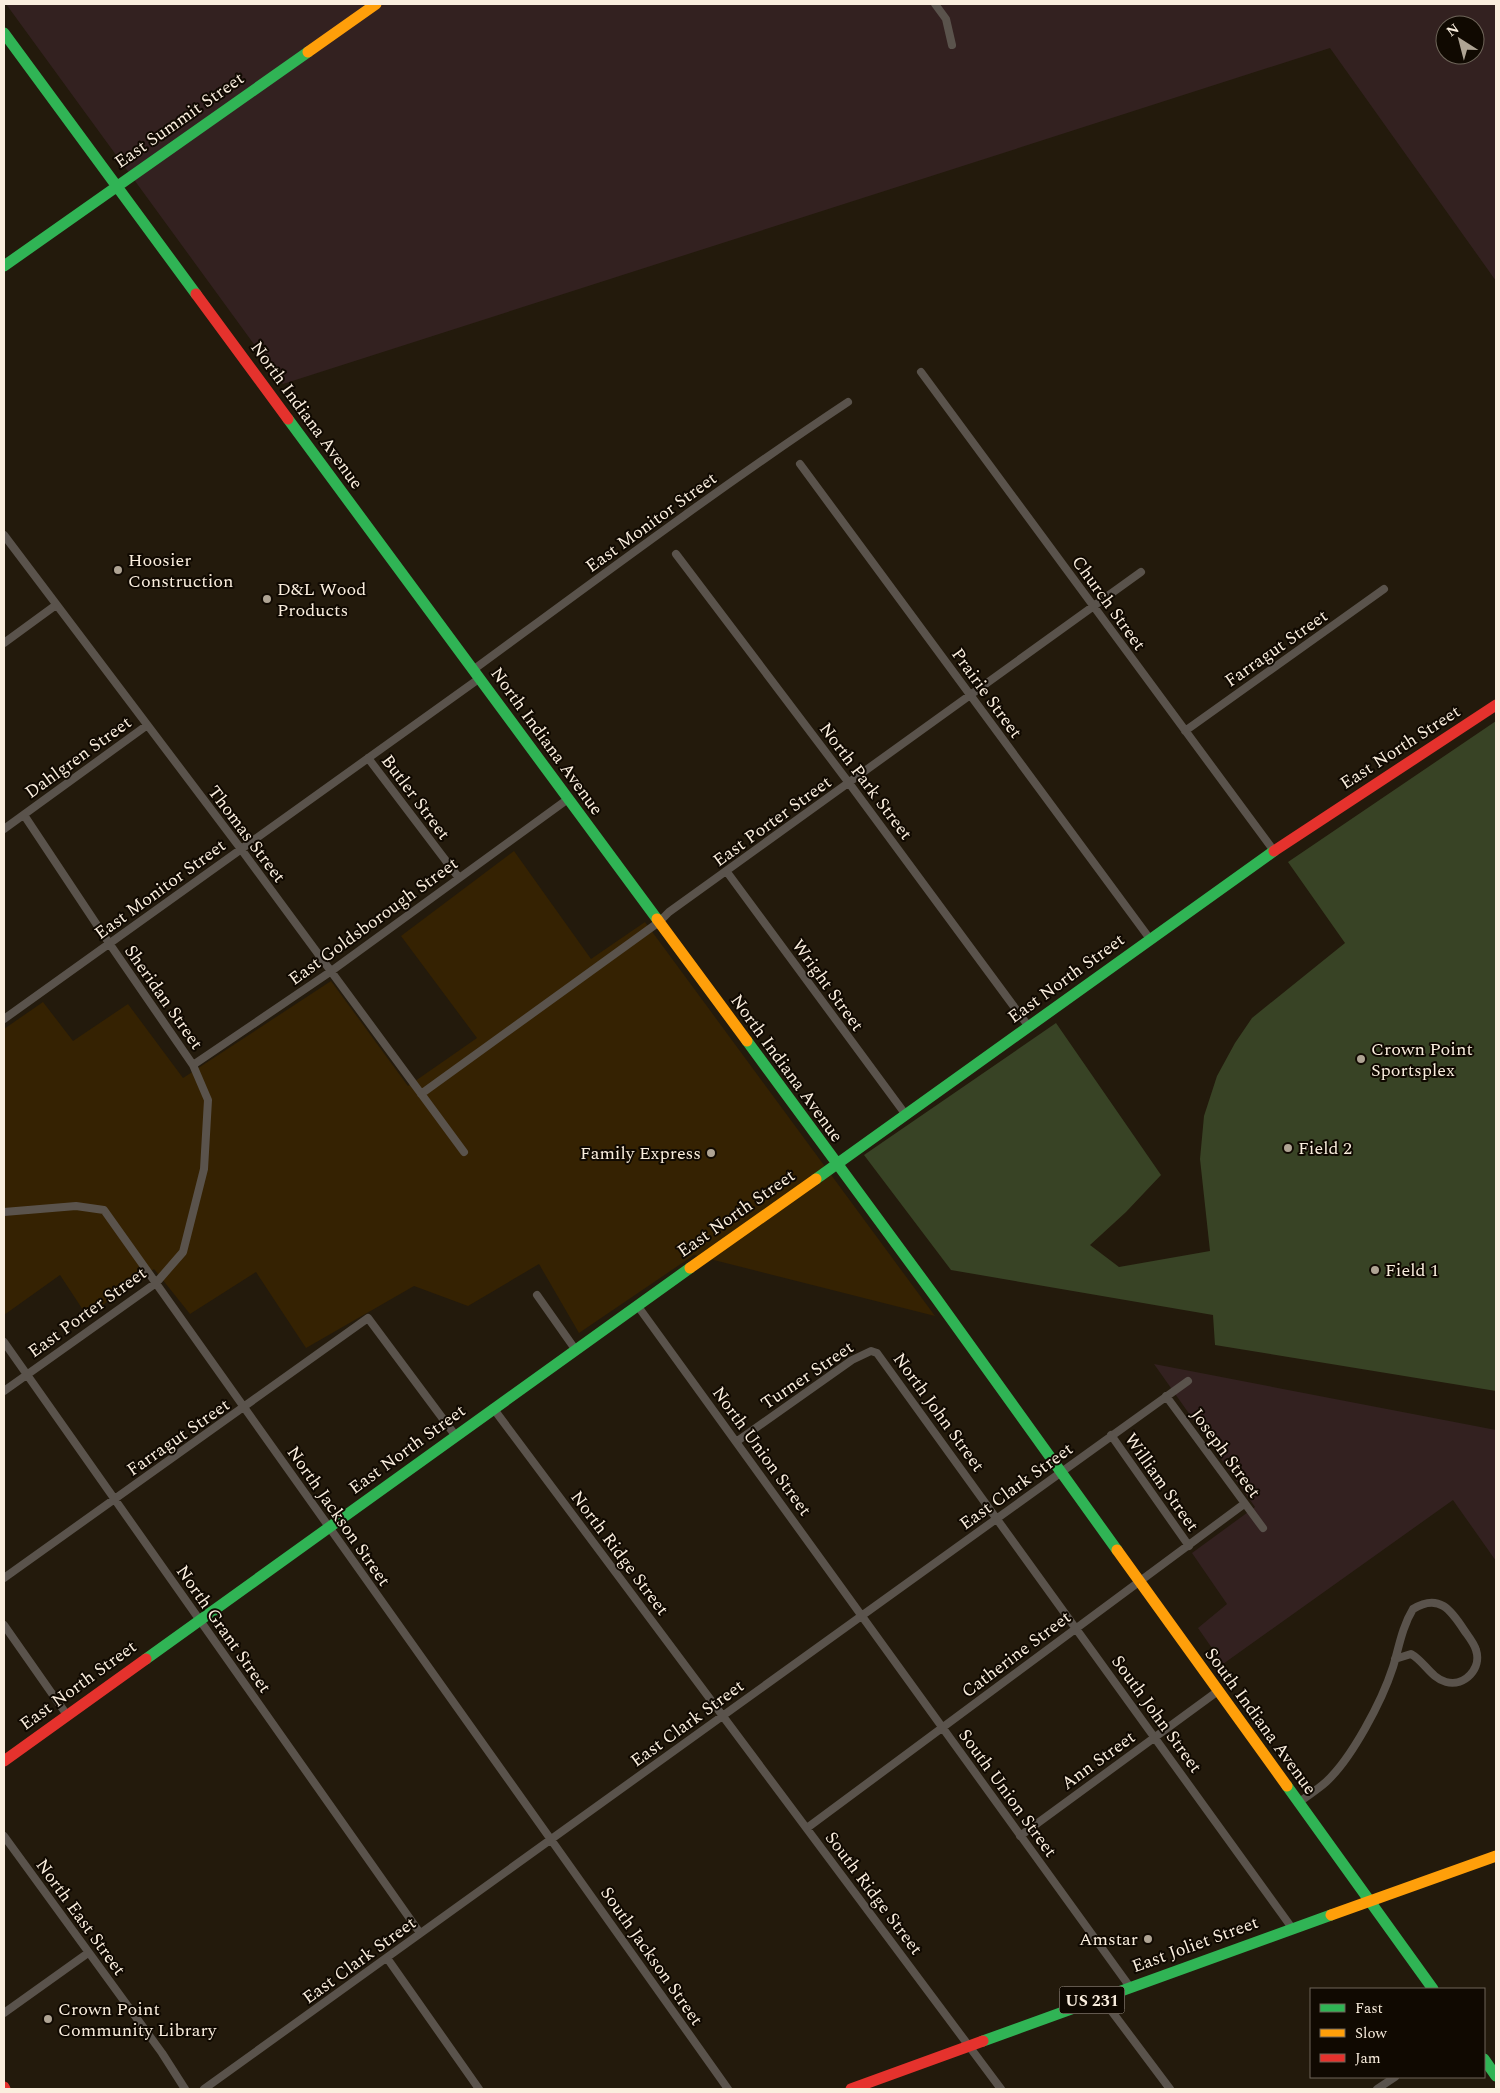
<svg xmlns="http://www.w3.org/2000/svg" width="1500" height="2093" font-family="Spectral,serif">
	<rect width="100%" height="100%" fill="#231a0c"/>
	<path fill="#352202" d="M514,851L591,959L645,922L935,1316L694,1255L579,1333L539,1264L468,1306L414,1286L306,1348L256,1272L190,1314L154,1269L87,1316L60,1275L4,1315V1029L43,1002L73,1041L128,1004L183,1078L331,981L408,1086L477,1038L401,936Z"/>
	<path fill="#332120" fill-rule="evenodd" d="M6,4H1496V281L1330,48L283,384ZM1445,25H1475V55H1445Z
		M1154,1364L1496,1430V1561L1453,1500L1223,1664L1198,1628L1227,1604L1192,1553L1255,1507Z"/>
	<path fill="#384325" d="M1496,721V1391L1215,1345L1213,1315L951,1270L864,1155L1056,1023L1161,1175L1126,1212L1090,1245L1119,1267L1210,1251L1200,1159L1204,1116L1217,1076L1235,1043L1252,1018L1345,943L1288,862Z"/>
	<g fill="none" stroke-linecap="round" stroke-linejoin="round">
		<path stroke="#5a534c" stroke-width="8" d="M935,4L946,19L952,45
			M921,372L1274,851
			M800,464L1150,939
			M4,535L241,849L464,1152
			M676,554L849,783L1029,1027
			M4,643L56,605
			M473,670C597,579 720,487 848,402
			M1185,731L1384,589
			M368,758L459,878
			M4,829L146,726
			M727,872L906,1115
			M4,1019L480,678
			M193,1065L330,972L568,799
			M421,1094L659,922L669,912L1141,572
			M4,1212L76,1206L104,1210L728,2089
			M537,1295L575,1349
			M637,1305L1130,1987
			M4,1342L420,1933
			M4,1391L156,1283L183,1252L204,1169L208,1100L193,1065L109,943L24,815
			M1166,1396L1263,1528
			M493,1408L1001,2089
			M1111,1435L1189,1546
			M736,1442L852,1360L871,1351L877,1353L1292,1928
			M4,1578L368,1318L455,1435
			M4,1625L67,1715
			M1298,1803C1307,1796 1317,1790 1326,1782C1352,1758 1382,1701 1393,1667C1399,1647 1402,1627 1413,1609C1439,1593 1451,1610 1464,1630C1468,1636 1474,1643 1476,1650C1482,1668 1465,1687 1446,1682C1431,1678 1424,1661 1411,1654L1395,1659
			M807,1828L1244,1504
			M4,1836L162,2053L185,2089
			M1020,1836L1218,1691
			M387,1958L479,2089
			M1101,1997L1170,2089
			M4,2013L88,1953
			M204,2089L1188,1381
			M1377,2089L1395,2077"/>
		<path stroke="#30b455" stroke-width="11" d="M4,33L196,294
			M4,266L308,52
			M288,419L657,919
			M747,1041L936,1298L1117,1550
			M816,1179L1274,851
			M146,1659L690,1268
			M1287,1786L1433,1989
			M983,2041L1331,1915
			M1484,2059L1496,2076"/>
		<path stroke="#ff9f0a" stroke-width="11" d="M308,52L376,4
			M657,919L747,1041
			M690,1268L816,1179
			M1117,1550L1287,1786
			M1331,1915L1496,1856"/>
		<path stroke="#e5322d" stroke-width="11" d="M196,294L288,419
			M1274,851L1496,705
			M4,1761L146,1659
			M4,2087L5,2089
			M851,2089L983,2041"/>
	</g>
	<g fill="#afa494" stroke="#100901" stroke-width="2">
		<circle cx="118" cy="570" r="5"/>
		<circle cx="267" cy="599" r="5"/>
		<circle cx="1361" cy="1059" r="5"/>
		<circle cx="1288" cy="1148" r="5"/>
		<circle cx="711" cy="1153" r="5"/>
		<circle cx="1375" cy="1270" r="5"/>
		<circle cx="1148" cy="1939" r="5"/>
		<circle cx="48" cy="2019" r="5"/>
	</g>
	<g text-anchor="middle" stroke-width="4" stroke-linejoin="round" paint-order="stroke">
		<rect fill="#100901" stroke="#b4a99c" stroke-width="1" x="1059.5" y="1986.5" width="65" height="27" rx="4"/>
		<g font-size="16" font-weight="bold" fill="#faeede">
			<text x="1092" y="2006">US 231</text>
		</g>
		<g font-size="18" fill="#faeede" stroke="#100901">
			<text transform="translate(179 120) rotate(-35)" y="6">East Summit Street</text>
			<text transform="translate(307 415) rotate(54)" y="6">North Indiana Avenue</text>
			<text transform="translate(651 522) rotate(-36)" y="6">East Monitor Street</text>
			<text transform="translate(1109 603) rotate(54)" y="6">Church Street</text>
			<text transform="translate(1276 648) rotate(-35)" y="6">Farragut Street</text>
			<text transform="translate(987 693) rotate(54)" y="6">Prairie Street</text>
			<text transform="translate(547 741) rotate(54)" y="6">North Indiana Avenue</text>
			<text transform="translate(1400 747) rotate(-33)" y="6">East North Street</text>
			<text transform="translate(78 757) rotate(-36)" y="6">Dahlgren Street</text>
			<text transform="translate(866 781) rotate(53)" y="6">North Park Street</text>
			<text transform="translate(416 797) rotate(53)" y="6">Butler Street</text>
			<text transform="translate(772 821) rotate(-36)" y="6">East Porter Street</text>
			<text transform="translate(247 834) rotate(53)" y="6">Thomas Street</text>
			<text transform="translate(160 889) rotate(-36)" y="6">East Monitor Street</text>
			<text transform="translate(373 921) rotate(-36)" y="6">East Goldsborough Street</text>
			<text transform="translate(1066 978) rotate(-36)" y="6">East North Street</text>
			<text transform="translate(828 985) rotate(54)" y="6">Wright Street</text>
			<text transform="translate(164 997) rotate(55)" y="6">Sheridan Street</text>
			<text transform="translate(787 1068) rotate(54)" y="6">North Indiana Avenue</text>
			<text transform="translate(736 1213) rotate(-35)" y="6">East North Street</text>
			<text transform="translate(87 1312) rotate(-36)" y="6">East Porter Street</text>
			<text transform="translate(807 1375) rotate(-34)" y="6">Turner Street</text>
			<text transform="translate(939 1412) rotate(54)" y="6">North John Street</text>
			<text transform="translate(178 1437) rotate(-35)" y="6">Farragut Street</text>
			<text transform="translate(407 1449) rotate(-36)" y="6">East North Street</text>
			<text transform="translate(762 1451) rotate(54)" y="6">North Union Street</text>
			<text transform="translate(1226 1453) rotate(54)" y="6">Joseph Street</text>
			<text transform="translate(1162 1482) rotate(55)" y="6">William Street</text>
			<text transform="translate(1016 1486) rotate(-36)" y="6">East Clark Street</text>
			<text transform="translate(339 1516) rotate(55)" y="6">North Jackson Street</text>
			<text transform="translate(620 1553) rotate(53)" y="6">North Ridge Street</text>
			<text transform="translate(224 1629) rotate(55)" y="6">North Grant Street</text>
			<text transform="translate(1016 1654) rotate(-37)" y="6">Catherine Street</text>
			<text transform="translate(78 1685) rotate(-36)" y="6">East North Street</text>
			<text transform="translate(1157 1714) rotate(54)" y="6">South John Street</text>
			<text transform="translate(1261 1721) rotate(54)" y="6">South Indiana Avenue</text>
			<text transform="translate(687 1723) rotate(-36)" y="6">East Clark Street</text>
			<text transform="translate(1098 1760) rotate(-36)" y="6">Ann Street</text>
			<text transform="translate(1008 1793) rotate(54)" y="6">South Union Street</text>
			<text transform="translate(874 1893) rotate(53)" y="6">South Ridge Street</text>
			<text transform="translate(81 1917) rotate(54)" y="6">North East Street</text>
			<text transform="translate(1195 1944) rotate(-20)" y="6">East Joliet Street</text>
			<text transform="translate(652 1956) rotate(55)" y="6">South Jackson Street</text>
			<text transform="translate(359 1960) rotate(-36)" y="6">East Clark Street</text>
		</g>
		<g font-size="18" fill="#faeede" stroke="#100901" text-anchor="start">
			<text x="128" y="566">Hoosier<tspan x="128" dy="21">Construction</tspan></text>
			<text x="277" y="595">D&amp;L Wood<tspan x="277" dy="21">Products</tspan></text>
			<text x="1371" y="1055">Crown Point<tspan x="1371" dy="21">Sportsplex</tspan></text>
			<text x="1298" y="1154">Field 2</text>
			<text x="701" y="1159" text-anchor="end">Family Express</text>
			<text x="1385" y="1276">Field 1</text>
			<text x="1138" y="1945" text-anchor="end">Amstar</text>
			<text x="58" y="2015">Crown Point<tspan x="58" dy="21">Community Library</tspan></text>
		</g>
	</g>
	<rect width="1500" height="2093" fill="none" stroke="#faeede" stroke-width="10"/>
	<rect x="1310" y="1988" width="175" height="90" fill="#100901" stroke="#6e6559"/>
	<rect x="1320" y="2004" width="25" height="8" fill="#30b455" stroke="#6e6559"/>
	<text x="1355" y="2013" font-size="15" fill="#faeede">Fast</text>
	<rect x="1320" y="2029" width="25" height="8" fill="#ff9f0a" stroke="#6e6559"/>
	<text x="1355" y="2038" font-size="15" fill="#faeede">Slow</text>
	<rect x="1320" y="2054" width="25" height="8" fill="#e5322d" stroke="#6e6559"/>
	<text x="1355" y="2063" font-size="15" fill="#faeede">Jam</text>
	<g transform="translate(1460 40) rotate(324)"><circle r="24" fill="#100901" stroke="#6e6559"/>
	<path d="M0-4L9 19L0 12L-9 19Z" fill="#afa494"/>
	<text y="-8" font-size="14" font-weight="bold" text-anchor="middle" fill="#faeede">N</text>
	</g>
</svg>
